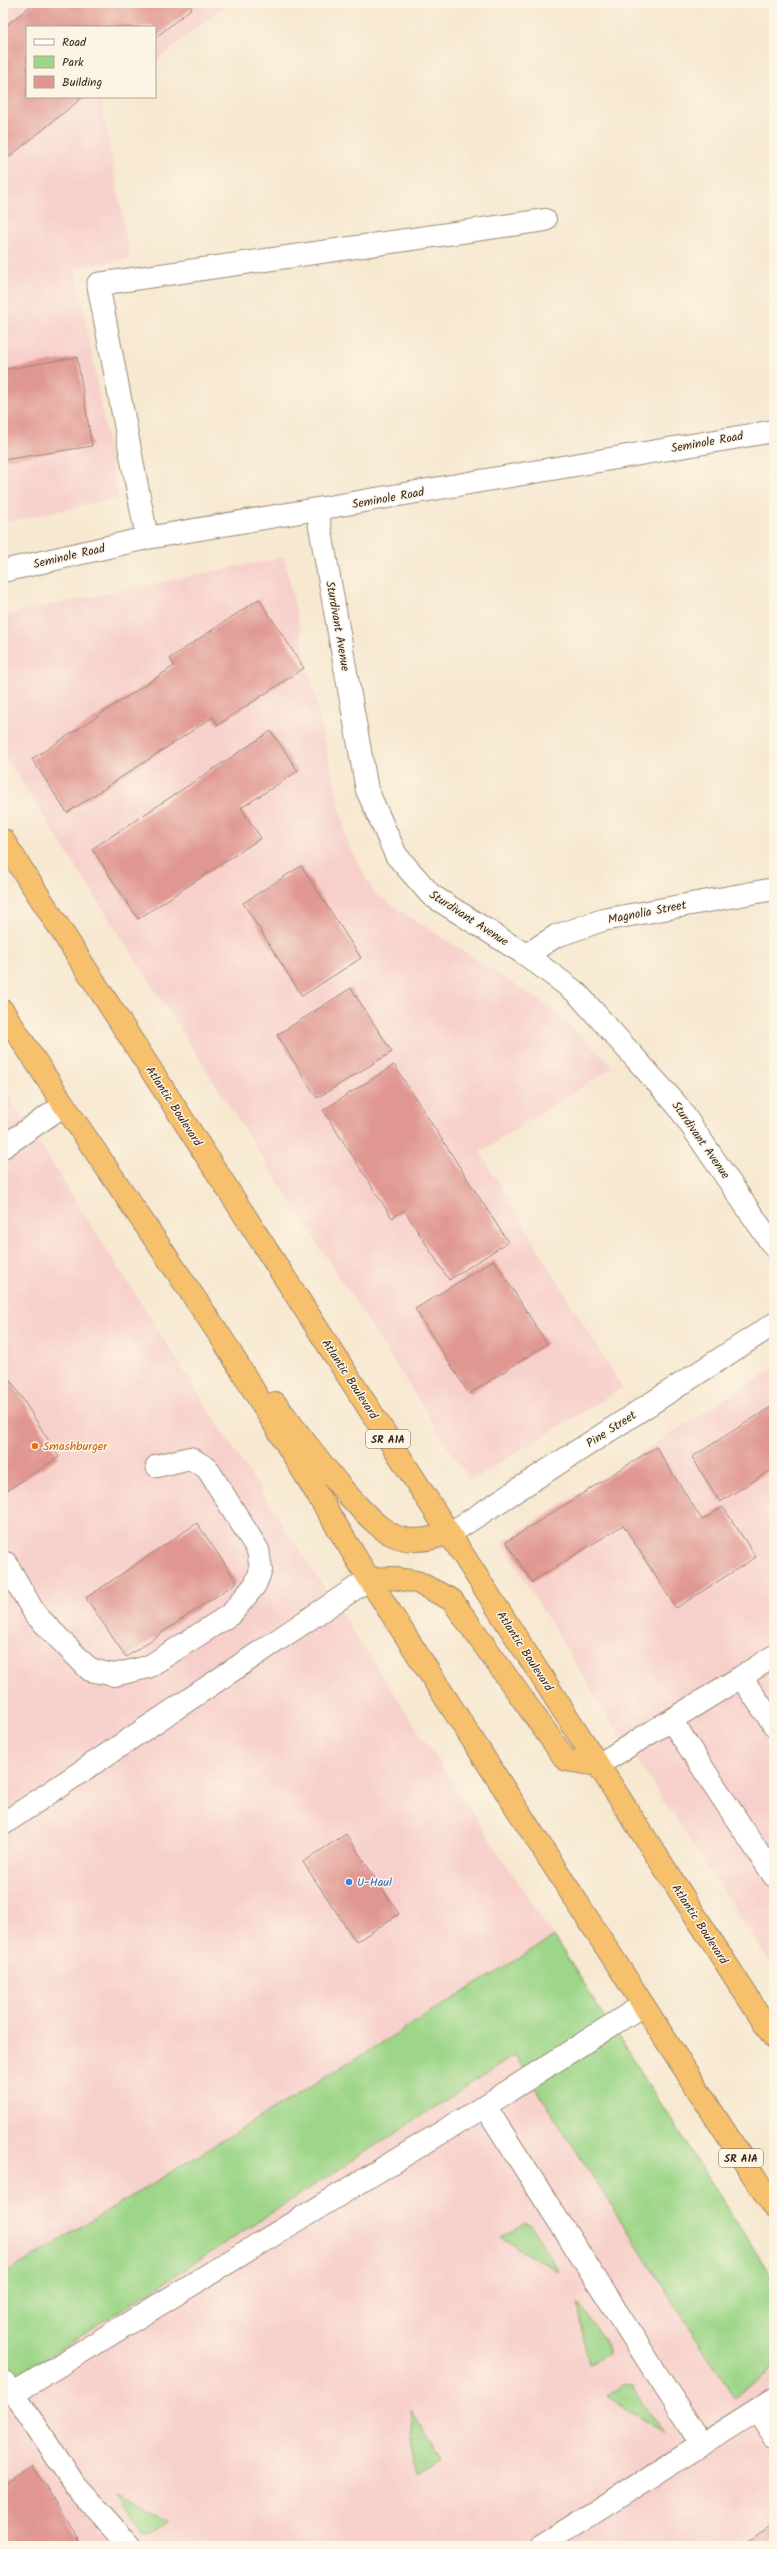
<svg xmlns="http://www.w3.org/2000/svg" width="777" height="2549" font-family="Kalam,sans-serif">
	<rect width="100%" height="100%" fill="#fcf5e5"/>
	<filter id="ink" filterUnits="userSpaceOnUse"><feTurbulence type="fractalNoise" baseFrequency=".025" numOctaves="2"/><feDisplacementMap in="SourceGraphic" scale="8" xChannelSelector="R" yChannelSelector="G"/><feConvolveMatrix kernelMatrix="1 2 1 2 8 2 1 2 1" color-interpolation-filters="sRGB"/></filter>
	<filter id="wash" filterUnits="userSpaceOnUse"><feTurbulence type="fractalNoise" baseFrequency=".012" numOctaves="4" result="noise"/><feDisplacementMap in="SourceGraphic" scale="16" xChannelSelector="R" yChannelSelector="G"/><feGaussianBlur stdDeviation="0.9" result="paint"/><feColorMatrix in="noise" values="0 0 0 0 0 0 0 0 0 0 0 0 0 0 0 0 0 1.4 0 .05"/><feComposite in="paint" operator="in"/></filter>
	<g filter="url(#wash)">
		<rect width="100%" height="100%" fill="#f7e8d0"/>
		<path fill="#f7d0cb" d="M3,3H228L155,61V27H27V97H110L102,103L130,259L76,268L118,498L3,523Z
			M284,557L348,845L375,894L557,1012L613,1067L480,1152L622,1388L470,1481L3,753V615Z
			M3,1086L238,1456L554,1937L774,2280V2546H3Z
			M774,1368V1969L600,1704L501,1542Z"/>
		<path fill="#9dd688" stroke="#6c8053" d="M554,1937L774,2280V2369L734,2398L515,2055L35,2366L3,2395V2275Z
			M523,2223L531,2226L559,2272L501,2238Z
			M578,2302L608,2346V2354L588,2365Z
			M623,2383L632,2386L663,2433L607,2396Z
			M410,2410L442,2459L419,2473Z
			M116,2492L122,2493L169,2522L151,2535L143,2534Z"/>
		<g id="blocks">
			<path fill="#e09792" d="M34,3H188L192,8L155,38V27H27V97H83L3,162V28Z
				M77,357L92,446L3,460V370Z
				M259,599L304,668L218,725L213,717L67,813L32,759L174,666L170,658Z
				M271,731L298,771L241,808L261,838L138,919L92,849Z
				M301,866L361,958L302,996L243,903Z
				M351,988L392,1052L317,1098L277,1035Z
				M394,1065L508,1242L449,1280L404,1210L392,1218L323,1110Z
				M494,1260L547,1344L469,1394L415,1309Z
				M3,1368L59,1457L3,1493Z
				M774,1405V1468L720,1502L692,1457Z
				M656,1447L702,1520L723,1507L756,1557L676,1608L623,1525L532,1582L506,1542Z
				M197,1523L237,1582L126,1657L86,1598Z
				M346,1834L399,1914L356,1942L303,1862Z
				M33,2466L64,2515L83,2546H3V2476L7,2482Z
				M774,2523V2546H740Z"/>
		</g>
	</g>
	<g filter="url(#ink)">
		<use href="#blocks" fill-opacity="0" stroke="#998977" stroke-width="1"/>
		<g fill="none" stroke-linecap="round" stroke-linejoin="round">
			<g stroke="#998977" stroke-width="24">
				<path id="minor" d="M317,510L367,790L396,855L431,895L526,955L577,993L677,1105L774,1247
					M147,538L98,284L545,220
					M3,571L147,538L774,431
					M526,955L556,936L603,920L774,889
					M3,1147L64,1105
					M449,1534L774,1324
					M6,1563L35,1614L90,1670L114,1675L148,1667L231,1614L255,1585L261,1570L258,1550L207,1468L190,1458L157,1466
					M741,1677L774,1656
					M774,1725L741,1677L671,1720L774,1876
					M598,1765L671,1720
					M3,1824L369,1579
					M485,2106L702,2445
					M4,2382L14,2393L75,2485L130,2546
					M14,2393L485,2106L643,2005
					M757,2410L774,2436
					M541,2546L774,2399"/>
			</g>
			<g stroke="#998977" stroke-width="24">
				<path id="highway" d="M3,840L774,2038
					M3,1011L64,1105L221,1337L369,1579L774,2208
					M275,1403C299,1433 362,1522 393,1535C412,1544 429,1539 449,1534
					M369,1579L392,1578L417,1582L452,1600L566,1760L598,1765"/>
			</g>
			<path stroke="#998977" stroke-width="2.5" stroke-dasharray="3 3" stroke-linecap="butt" d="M78,2537L83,2546"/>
			<use href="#minor" stroke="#fff" stroke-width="22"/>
			<use href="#highway" stroke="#f7c06c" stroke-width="22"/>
		</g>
	</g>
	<circle fill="#e8710a" stroke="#fcf5e5" stroke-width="1.5" cx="35" cy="1446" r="4"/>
	<circle fill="#3f7fe0" stroke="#fcf5e5" stroke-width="1.5" cx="349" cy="1882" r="4"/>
	<g text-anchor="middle" stroke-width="3" stroke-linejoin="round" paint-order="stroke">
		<g fill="#fcf5e5" stroke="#75675a" stroke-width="1">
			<rect x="366" y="1430" width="44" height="18" rx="3"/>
			<rect x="719" y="2149" width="44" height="18" rx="3"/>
		</g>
		<g font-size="11" font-weight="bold" fill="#3b2a1e">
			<text x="388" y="1443">SR A1A</text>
			<text x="741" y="2162">SR A1A</text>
		</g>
		<g font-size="12" fill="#3b2a1e" stroke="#fcf5e5">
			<text transform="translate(707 442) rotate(-10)" y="4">Seminole Road</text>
			<text transform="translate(388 498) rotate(-10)" y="4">Seminole Road</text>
			<text transform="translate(69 556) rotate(-13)" y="4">Seminole Road</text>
			<text transform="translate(338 626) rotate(80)" y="4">Sturdivant Avenue</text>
			<text transform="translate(647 912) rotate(-11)" y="4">Magnolia Street</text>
			<text transform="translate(469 918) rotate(33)" y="4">Sturdivant Avenue</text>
			<text transform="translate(174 1106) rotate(57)" y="4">Atlantic Boulevard</text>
			<text transform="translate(701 1140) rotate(55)" y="4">Sturdivant Avenue</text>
			<text transform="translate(350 1379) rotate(57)" y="4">Atlantic Boulevard</text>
			<text transform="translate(611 1429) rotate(-33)" y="4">Pine Street</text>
			<text transform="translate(525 1651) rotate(57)" y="4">Atlantic Boulevard</text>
			<text transform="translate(700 1924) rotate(57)" y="4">Atlantic Boulevard</text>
		</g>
		<g font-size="12" fill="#c56008" stroke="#fcf5e5" text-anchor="start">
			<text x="43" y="1450">Smashburger</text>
		</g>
		<g font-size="12" fill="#366cbe" stroke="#fcf5e5" text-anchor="start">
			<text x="357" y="1886">U-Haul</text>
		</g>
	</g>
	<rect width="777" height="2549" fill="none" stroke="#fcf5e5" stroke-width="16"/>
	<rect x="26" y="26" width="130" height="72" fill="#fcf5e5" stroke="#afa495"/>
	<rect x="34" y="39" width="20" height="6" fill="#ffffff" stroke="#afa495"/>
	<text x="62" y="46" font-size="12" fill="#3b2a1e">Road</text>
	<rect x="34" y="56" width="20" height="12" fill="#9dd688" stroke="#afa495"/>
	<text x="62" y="66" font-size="12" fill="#3b2a1e">Park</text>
	<rect x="34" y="76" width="20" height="12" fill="#e09792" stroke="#afa495"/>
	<text x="62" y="86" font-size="12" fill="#3b2a1e">Building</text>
</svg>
